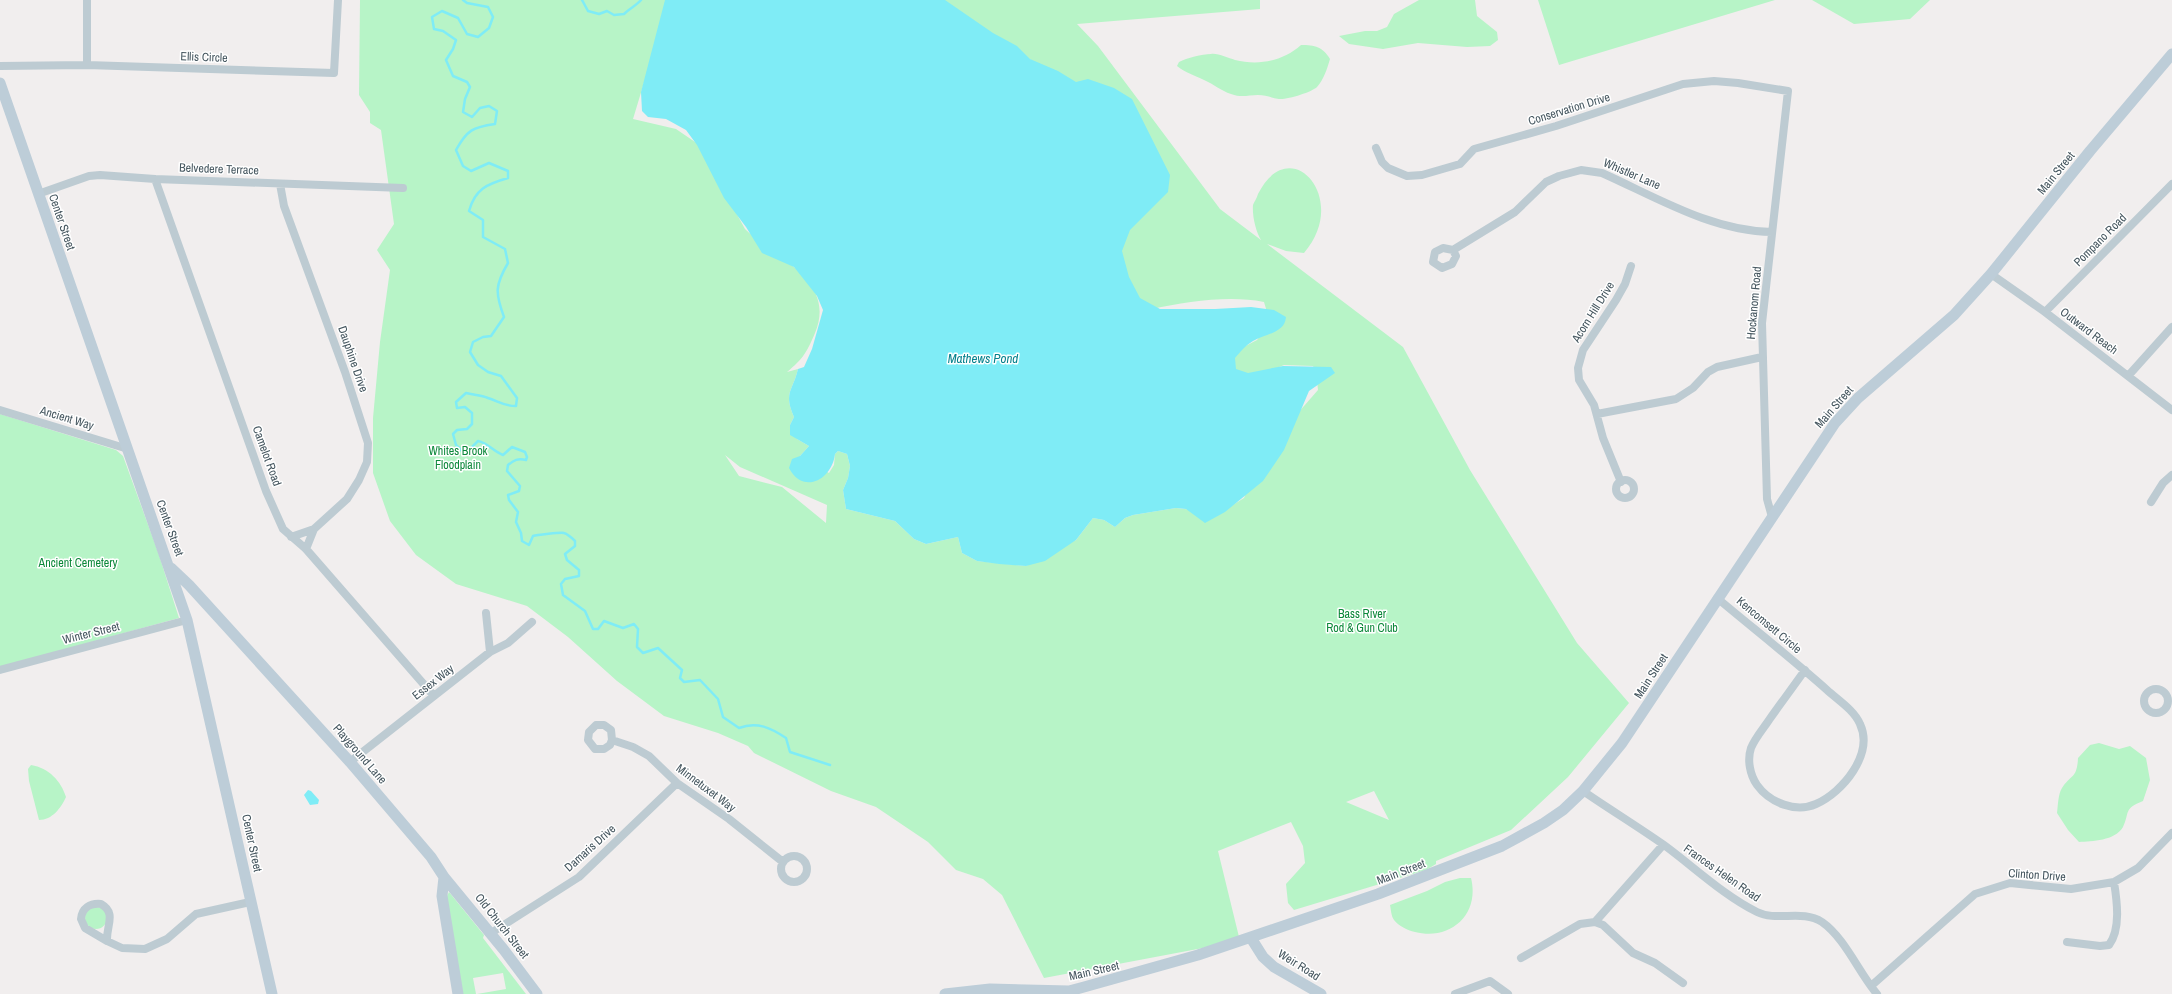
<svg xmlns="http://www.w3.org/2000/svg" width="2172" height="994" font-family="'Archivo Narrow',sans-serif">
	<rect width="100%" height="100%" fill="#f1eeee"/>
	<path fill="#b7f4c7" fill-rule="evenodd" d="M360,0H669L633,119L676,129L698,144L745,229C775,258 837,280 815,333C807,352 803,359 787,372L798,369C793,391 783,392 794,417L790,425L797,439L809,446L800,456L829,473L834,465L835,454L838,451L847,454L850,466L848,478L843,490L846,509L895,521L914,539L926,544L958,537L962,553L977,561L1026,566L1076,540L1093,518L1104,520L1115,527L1125,518L1133,515L1176,508L1220,513L1244,498L1256,469L1283,430L1318,390L1316,371L1313,366L1284,365L1267,372L1231,397L1232,353L1257,340L1270,322L1264,302C1228,295 1187,302 1152,309L1119,286L1058,74L917,0H1260V9L1077,24L1098,46L1220,209L1261,240C1256,232 1252,216 1253,205C1254,202 1257,198 1258,194C1290,130 1351,199 1304,253L1286,251L1267,244L1403,347L1470,470L1577,643L1629,703L1568,777L1511,830L1436,861V864L1426,870L1294,910L1288,903L1286,884L1305,863L1303,846L1291,822L1218,851L1240,941L1044,978L1002,895L983,879L956,870L928,842L876,807L831,791L754,753L748,746L718,733L664,716L617,681L568,637L527,606L456,584L416,555L390,521L373,473V418L380,342L390,270L377,250L394,224L381,130L370,123V112L359,95ZM725,455L740,467L827,505L826,523L782,487L739,476ZM1374,791L1389,820L1346,802Z
		M1419,0H1475L1477,16L1497,32L1498,40L1490,46L1467,47L1418,43L1383,49L1349,44L1339,36L1365,31H1377L1387,27L1394,14Z
		M1538,0H1775L1559,65Z
		M1812,0H1930L1910,19L1854,24Z
		M1301,45C1315,45 1323,47 1330,59C1327,69 1324,79 1317,87C1312,92 1287,100 1279,99C1272,98 1266,95 1258,95C1248,95 1242,98 1231,94C1221,91 1214,84 1204,80C1194,75 1186,73 1177,66L1179,62C1187,58 1202,54 1211,54C1218,53 1228,58 1235,60C1259,66 1283,61 1301,45Z
		M0,414L116,450L123,456L158,552L179,618L0,667Z
		M2099,743L2119,749L2130,746L2146,758L2150,780L2143,801C2123,809 2130,812 2123,827C2115,841 2092,841 2079,842L2068,830L2057,813C2058,806 2058,794 2062,788C2071,774 2077,779 2078,758L2090,745Z
		M31,765C49,768 61,781 66,797C61,808 52,820 39,820L29,781L28,769Z
		M1460,878H1471C1480,914 1451,941 1415,932C1407,930 1399,926 1394,920C1391,916 1391,909 1390,905L1427,891L1445,882Z
		M449,892L484,935L483,938L526,994H477L506,989L503,973L473,978L476,994H463L446,898Z
		M85 918a11 11 0 1 1 22 0a11 11 0 1 1-22 0Z"/>
	<path fill="#7fecf6" d="M665,0H945L993,33L1017,46L1030,59L1058,71L1076,82L1088,79L1114,88L1132,99L1170,175L1168,192L1130,230L1122,251L1129,277L1140,298L1160,309H1215L1251,307L1274,310L1286,317C1285,333 1265,334 1253,341C1246,345 1240,352 1235,358L1236,369L1248,373L1283,366L1331,367L1335,373L1309,391L1284,450L1263,481L1225,512L1205,523L1186,509L1176,508L1133,515L1125,518L1115,527L1104,520L1093,518L1076,540L1045,561L1026,566L999,564L977,561L962,553L958,537L926,544L914,539L895,521L846,509L843,490L848,478L850,466L847,454L838,451L835,454C832,480 803,495 789,468L792,459L800,456L809,446L790,435V425L794,417C783,392 793,391 798,369L804,367L812,349L823,310L817,296L794,267L762,253L746,227L724,198L697,145L686,130L666,119L648,117L642,111L641,92Z
		M308,790L311,791L319,800L318,804L310,805L304,795Z"/>
	<g fill="none" stroke-linecap="round" stroke-linejoin="round">
		<path stroke="#7fecf6" stroke-width="2.5" d="M463,0L467,3L488,7L493,17L489,28L478,37L467,34L458,18L442,11L432,17L434,29L443,31L456,40L453,49L446,60L453,76L467,82L470,87L465,99L463,112L472,117L480,108L489,106L497,111L495,124C473,127 467,130 456,150L463,166L471,171L489,163L508,171V178C487,184 475,189 469,211L483,220V237L505,249L508,263C495,285 495,293 504,317L491,336L483,337L473,342L470,352L478,365L488,372L501,376L517,398L516,406C503,406 500,402 488,398C481,395 473,395 466,393L456,402L457,408L465,407L472,413V424L467,429L457,430L453,434L456,445L463,452L468,451L478,441C488,443 493,451 503,455L512,447L525,452L527,457L526,460C518,458 514,460 508,465L507,471L520,486L519,491L508,495L509,500L518,512L516,522L521,533L522,541L529,545L533,536C536,535 561,532 564,533C568,534 572,538 575,541V546L565,554L567,560L579,570V576L565,579L561,584L563,595L585,611L593,629H598L604,621L623,628L634,624L638,629L637,647L643,653L658,648L682,670L680,678L684,682L700,680L718,699L723,717L739,728C757,721 771,728 786,738L790,752L830,765
			M582,0L588,11L599,14L607,11L614,15L624,14C630,8 636,6 641,0"/>
		<path stroke="#bdcbd2" stroke-width="8" d="M87,65V0
			M0,66L87,65L334,73L338,0
			M1376,148L1382,162L1388,168L1407,176L1422,175L1460,164L1474,149L1556,126L1683,84L1714,81L1738,83L1788,91L1762,323L1767,499L1772,517
			M155,179L266,491L283,529L306,549L434,696
			M280,184L284,206L345,372L368,443L367,462L359,480L347,499L314,529L291,537
			M38,194L89,176L100,175L155,179L403,188
			M1453,250L1456,256L1452,264L1442,268L1433,262L1435,252L1443,248L1453,250L1515,212L1546,182L1559,176L1581,170L1602,173C1656,197 1711,231 1772,232
			M1991,274L2045,312L2172,410
			M2045,312L2172,184
			M2128,376L2172,327
			M0,410L128,449
			M1597,414L1676,399L1693,388L1708,372L1717,367L1762,357
			M1616 489a9 9 0 1 1 18 0a9 9 0 1 1-18 0Z
			M1621,482L1603,438L1594,405L1579,380L1578,368L1583,350L1616,300L1625,284L1631,266
			M2151,502L2163,483L2172,475
			M306,549L314,529
			M1717,598C1754,629 1791,658 1827,690C1838,700 1854,710 1860,724C1874,754 1843,792 1816,804C1796,813 1770,803 1757,785C1750,775 1747,760 1751,748C1755,738 1763,729 1769,720C1781,703 1793,687 1805,670
			M486,613L490,652
			M0,670L187,620
			M2144 701a12 12 0 1 1 24 0a12 12 0 1 1-24 0Z
			M612,740L611,730L604,725H596L589,732L588,740L595,749H604L610,745L612,740L633,747L649,756L677,783L729,819L783,862
			M350,762L490,652L508,643L532,622
			M1583,791C1609,809 1637,826 1664,845C1694,867 1723,895 1757,912C1777,922 1802,909 1822,922C1845,938 1859,973 1877,994
			M781 869a13 13 0 1 1 26 0a13 13 0 1 1-26 0Z
			M101,904C117,913 106,926 107,941L85,928L81,919C82,908 90,903 101,904Z
			M1595,922L1603,925L1633,953L1655,963L1683,983
			M491,933L579,877L677,783
			M107,941L122,948L145,949L167,939L196,914L250,902
			M2067,942L2100,946L2109,945C2121,929 2117,901 2114,882
			M1521,958L1580,924L1595,922L1663,845
			M1871,986L1975,894L2010,883L2071,889L2114,882L2138,868L2172,833
			M1455,994L1490,981L1508,994"/>
		<path stroke="#bdcdd8" stroke-width="11" d="M0,83L187,620L272,994
			M171,568L189,585L350,762L431,857L444,877L442,896L458,994
			M444,877L504,950L537,994
			M1251,938L1263,957L1274,967L1321,994
			M945,994L990,989L1069,991L1084,987L1198,955L1378,894L1502,846L1544,823L1563,810L1583,791L1622,743L1835,423L1858,398L1954,315L1991,274L2090,151L2172,54"/>
	</g>
	<g text-anchor="middle" stroke-width="3" stroke-linejoin="round" paint-order="stroke">
		<g font-size="12" fill="#44555e" stroke="#fff">
			<text transform="translate(204 57) rotate(2)" y="4">Ellis Circle</text>
			<text transform="translate(1569 109) rotate(-17)" y="4">Conservation Drive</text>
			<text transform="translate(219 169) rotate(2)" y="4">Belvedere Terrace</text>
			<text transform="translate(2056 173) rotate(-51)" y="4">Main Street</text>
			<text transform="translate(1632 174) rotate(23)" y="4">Whistler Lane</text>
			<text transform="translate(62 222) rotate(71)" y="4">Center Street</text>
			<text transform="translate(2100 240) rotate(-45)" y="4">Pompano Road</text>
			<text transform="translate(1754 303) rotate(-85)" y="4">Hockanom Road</text>
			<text transform="translate(1593 312) rotate(-58)" y="4">Acorn Hill Drive</text>
			<text transform="translate(2089 331) rotate(37)" y="4">Outward Reach</text>
			<text transform="translate(353 359) rotate(71)" y="4">Dauphine Drive</text>
			<text transform="translate(1834 407) rotate(-49)" y="4">Main Street</text>
			<text transform="translate(67 418) rotate(17)" y="4">Ancient Way</text>
			<text transform="translate(267 456) rotate(70)" y="4">Camelot Road</text>
			<text transform="translate(170 528) rotate(70)" y="4">Center Street</text>
			<text transform="translate(1769 625) rotate(40)" y="4">Kencomsett Circle</text>
			<text transform="translate(91 633) rotate(-14)" y="4">Winter Street</text>
			<text transform="translate(1651 676) rotate(-57)" y="4">Main Street</text>
			<text transform="translate(433 682) rotate(-38)" y="4">Essex Way</text>
			<text transform="translate(360 754) rotate(49)" y="4">Playground Lane</text>
			<text transform="translate(706 788) rotate(37)" y="4">Minnetuxet Way</text>
			<text transform="translate(252 843) rotate(78)" y="4">Center Street</text>
			<text transform="translate(590 848) rotate(-42)" y="4">Damaris Drive</text>
			<text transform="translate(1401 872) rotate(-21)" y="4">Main Street</text>
			<text transform="translate(1722 873) rotate(35)" y="4">Frances Helen Road</text>
			<text transform="translate(2037 875) rotate(4)" y="4">Clinton Drive</text>
			<text transform="translate(502 926) rotate(52)" y="4">Old Church Street</text>
			<text transform="translate(1299 965) rotate(32)" y="4">Weir Road</text>
			<text transform="translate(1094 971) rotate(-13)" y="4">Main Street</text>
		</g>
		<g font-size="12" fill="#0c883a" stroke="#fff">
			<text x="458" y="455">Whites Brook<tspan x="458" dy="14">Floodplain</tspan></text>
			<text x="78" y="567">Ancient Cemetery</text>
			<text x="1362" y="618">Bass River<tspan x="1362" dy="14">Rod &amp; Gun Club</tspan></text>
		</g>
		<g font-size="13" font-style="italic" fill="#04818c" stroke="#fff">
			<text x="983" y="363">Mathews Pond</text>
		</g>
	</g>
</svg>
